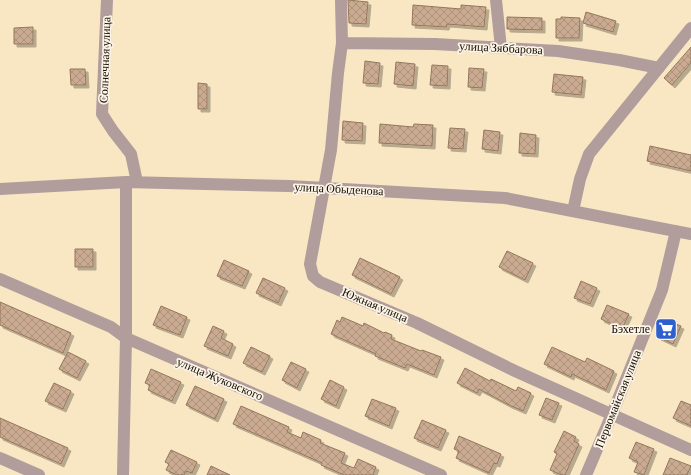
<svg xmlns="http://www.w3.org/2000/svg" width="691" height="475" font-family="'Crimson Pro',serif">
	<defs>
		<pattern id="building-cross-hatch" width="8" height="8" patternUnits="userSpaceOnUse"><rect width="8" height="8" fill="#caab91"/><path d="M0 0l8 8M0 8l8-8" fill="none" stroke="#ad927b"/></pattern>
		<filter id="shadow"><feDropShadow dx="3" dy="3" stdDeviation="0" flood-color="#0004"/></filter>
	</defs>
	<rect width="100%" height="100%" fill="#f9e6c2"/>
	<path fill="url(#building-cross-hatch)" stroke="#93765d" filter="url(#shadow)" d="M348,0L368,2L366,24L349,23Z
		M413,5L461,9V5L486,7L484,27L447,24L446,27L412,25Z
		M586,12L616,21L613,32L583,23Z
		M507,17L542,18V30L507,29Z
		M561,17L580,18L579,38H556V19H561Z
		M33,27V44H14V28Z
		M691,47V63L672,85L664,78Z
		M365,61L380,63L378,84L363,83Z
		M396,62L415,64L413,86L394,84Z
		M432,65L448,66L447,86L430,85Z
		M469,68L484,69L482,88L468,87Z
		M70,69H85L86,85H71Z
		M554,74L583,77L581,95L552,92Z
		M198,83L207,84V109H198Z
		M343,121L363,123L362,141L342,140Z
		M380,124L413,127L414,124L433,125L432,146L379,143Z
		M450,128L465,129L463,149L448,148Z
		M484,130L500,132L498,151L482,149Z
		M520,133L536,135L535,154L519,153Z
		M650,146L691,155V171L647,161Z
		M75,249H93V267H75Z
		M507,251L533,263L525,280L499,267Z
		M360,258L400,277L391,294L352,275Z
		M224,260L249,271L242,286L217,276Z
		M263,278L285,288L278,303L256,293Z
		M581,281L597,288L590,304L574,298Z
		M0,302L71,333L63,353L0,325Z
		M607,305L629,314L622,329L601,319Z
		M161,306L187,317L180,335L153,325Z
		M342,317L363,326L364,323L384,333L385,332L392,335L391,339L421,351L422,350L441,357L434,375L407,364L405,368L375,356L376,354L331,334L337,320L340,322Z
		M666,320L681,326L673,344L658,337Z
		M213,326L224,331L221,338L233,344L228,356L204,346Z
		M251,347L270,356L262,372L243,363Z
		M552,347L585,362L587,358L614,371L606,390L572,374L571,377L544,364Z
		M68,352L86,361L77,378L59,369Z
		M291,362L306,369L297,388L282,380Z
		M465,368L490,381L491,379L516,391L518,387L531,393L523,411L509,405L479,389L477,393L457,383Z
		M151,369L181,382L172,401L148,390L150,385L145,383Z
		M330,380L344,387L336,406L321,399Z
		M54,383L71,391L63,409L45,401Z
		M195,386L224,399L215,419L186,405Z
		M546,398L559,403L552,420L539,415Z
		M372,399L396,408L389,426L365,416Z
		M681,401L691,405V426L673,418Z
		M241,406L289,427L287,432L301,438L303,432L321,440L320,443L345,453L341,463L354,468L358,459L376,467L373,475H344L321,465L322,463L233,424Z
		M0,418L68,448L61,464L0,437Z
		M422,420L446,430L438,448L414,438Z
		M564,431L576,437L574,441L579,444L565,475H562L550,470L557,454L554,452Z
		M459,436L501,454L497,464L494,463L489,473L456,458L459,451L454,449Z
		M636,442L654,449L644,475L634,472L638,462L629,458Z
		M171,450L197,462L192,473L186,471L184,475H177L166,470L169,464L165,462Z
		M670,458L691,466L687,475H663Z
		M211,466L230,475H207Z"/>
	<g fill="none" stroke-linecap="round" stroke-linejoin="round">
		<path stroke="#b09d9c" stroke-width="12" d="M107,0L102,114L113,131L131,154L137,182
			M341,0L342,43L338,73L331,150L310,264L313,276L320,282L417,323L515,371L691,450
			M496,0L501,48
			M342,43L435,44L558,51L619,60L659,68
			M0,189L126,182L289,186L505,198L691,234
			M573,211L580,179L589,154L691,28
			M0,279L111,327L126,338L441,475
			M0,458L39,475
			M123,475L126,338V182
			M586,475L612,414L662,290L676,231"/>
	</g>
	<defs>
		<g id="supermarket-square" transform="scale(1.15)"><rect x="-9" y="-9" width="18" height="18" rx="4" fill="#2d60ce" stroke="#fcf4e6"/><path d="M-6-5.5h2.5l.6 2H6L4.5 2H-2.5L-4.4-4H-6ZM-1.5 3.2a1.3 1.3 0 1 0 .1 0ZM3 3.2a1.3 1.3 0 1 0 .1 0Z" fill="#fff"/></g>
	</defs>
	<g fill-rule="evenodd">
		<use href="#supermarket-square" x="666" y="329"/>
	</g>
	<g text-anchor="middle" stroke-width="3.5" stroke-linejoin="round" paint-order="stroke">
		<g font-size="12" fill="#161004" stroke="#fcf4e6">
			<text transform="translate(501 48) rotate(3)" y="4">улица Зяббарова</text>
			<text transform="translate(105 60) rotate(-88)" y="4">Солнечная улица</text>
			<text transform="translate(339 189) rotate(3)" y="4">улица Обыденова</text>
			<text transform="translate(375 305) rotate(23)" y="4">Южная улица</text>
			<text transform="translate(220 379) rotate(23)" y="4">улица Жуковского</text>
			<text transform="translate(618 399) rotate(-68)" y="4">Первомайская улица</text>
		</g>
		<g font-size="12" fill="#161004" stroke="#fcf4e6" text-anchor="end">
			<text x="650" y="333">Бэхетле</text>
		</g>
	</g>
</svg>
